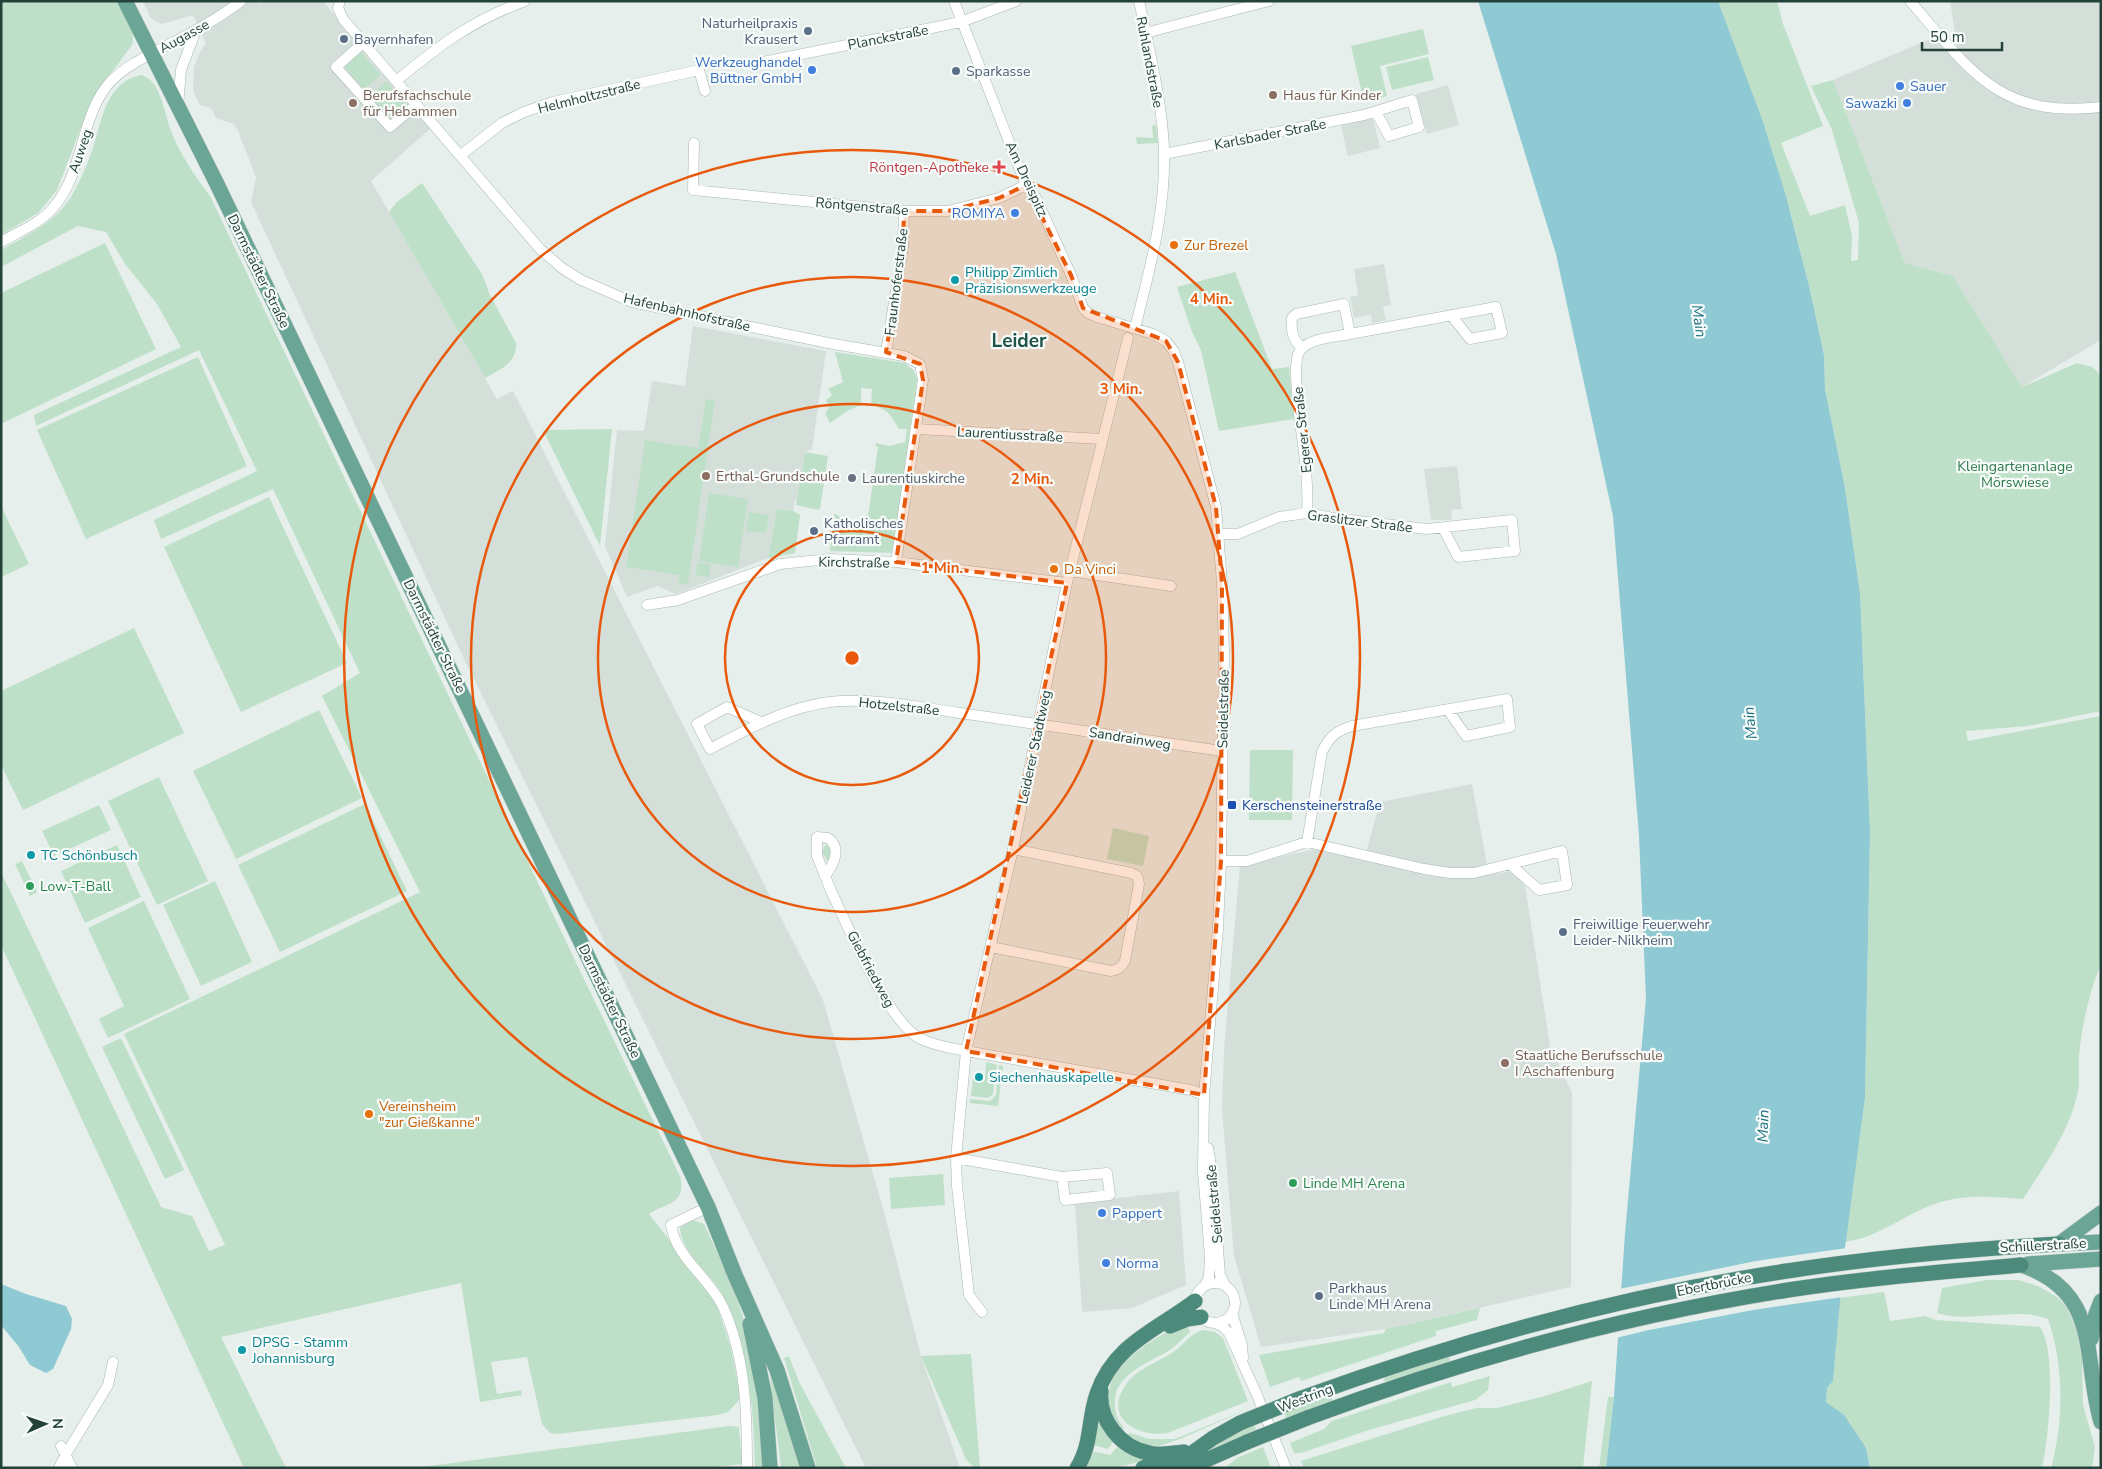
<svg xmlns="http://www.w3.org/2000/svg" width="2102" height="1469" font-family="'Nunito Sans',sans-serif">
	<rect width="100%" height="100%" fill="#e6efeb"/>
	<path fill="#d4dfda" d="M143,1H258L260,4L266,1H323L371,61L431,128L371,181L497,399L513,391L823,1000L884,1212L921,1356L960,1468H866L465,661L251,202L256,177L238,131L234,124L216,118L211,108L200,105L195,95L193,88L194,67L199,54L206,43L193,15L162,24L155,21L150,17Z
		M1950,1H2101V340L2022,387L1953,276L1905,263L1833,80L1935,37L1959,58Z
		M1448,85L1459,125L1427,134L1416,94Z
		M1373,118L1380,148L1348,156L1341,126Z
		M1384,264L1391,305L1383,307L1386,320L1372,323L1371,315L1354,318L1350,297L1358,295L1354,269Z
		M693,326L826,351L812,449L805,452L797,500H795L793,511L777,509L768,558L676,594L657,586L627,597L605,546L617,430L644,431L652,381L685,386Z
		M1457,466L1462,509L1451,510L1452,520H1431L1424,469Z
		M1472,784L1489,875L1511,871L1525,886L1550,1046L1572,1093L1571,1287L1386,1329L1261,1347L1234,1256L1222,1109L1224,1050L1240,865L1317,849L1364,860L1380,802Z
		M1179,1191L1186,1285L1132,1308L1082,1312L1075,1203Z"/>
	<path fill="#bfe0c8" d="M1,1H120C127,16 136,29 132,45L92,99L57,190L38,213L1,235Z
		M1718,1H1777L1783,24L1823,126L1781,143L1810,216L1845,205L1852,236L1851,261L1858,260L1859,223L1832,130L1811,86L1833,80L1905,263L1953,276L2022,387L2077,363L2092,367L2101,375V711L2028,726L1966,731L1968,741L2101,716V964C2089,992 2082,1026 2079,1056C2078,1068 2080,1080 2078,1091C2070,1131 2045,1165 2023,1199C1995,1197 1966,1194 1938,1203C1905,1213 1881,1237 1845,1242L1865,1098L1870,831L1860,593L1845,488L1825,389L1824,355L1809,286L1786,196Z
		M1423,29L1429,54L1380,66L1387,96L1364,102L1351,46Z
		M360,51L381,75L364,89L344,66Z
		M1428,57L1434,80L1392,90L1386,67Z
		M141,75C148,77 152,81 156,87C163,100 165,114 170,128C179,153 194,175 210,196L583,977L680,1176C687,1205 666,1202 649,1214L708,1290L717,1306L731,1348L739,1389V1400L728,1412L718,1415L557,1434L550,1433L542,1424L527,1357L491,1362L497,1394L521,1390L522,1395L480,1402L461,1283L221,1337L286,1468H244L1,945V872L161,1207L192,1216L209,1251L225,1245L124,1034L420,892L322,696L360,673L273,489L161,539L154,520L257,471L199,350L36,426L34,415L181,347L157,304L125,264L106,232L78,226L1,267V250C26,236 52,224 69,200C79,184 87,166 93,148C102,120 106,82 141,75Z
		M386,81L407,106L391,119L370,97Z
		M1156,125L1158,143L1137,144L1136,137L1153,138L1152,126Z
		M422,183L482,274L490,295L516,343C517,363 501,369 485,378L389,212L397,202Z
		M105,243L156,349L1,424V293Z
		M1235,272L1272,369L1289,367L1294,419L1219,431L1201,350L1192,332L1177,287Z
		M835,352L905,363L914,371L917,379L893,553L830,551L834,514L838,515L844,524C851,526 855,525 860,519H865L868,516L878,447L875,446L876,443L889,446L905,442L907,429H899C890,414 889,410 871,405L872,389L861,388V405L849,410L830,423L825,414L829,407L826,400L832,395L828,389L843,382Z
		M198,357L247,466L86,539L37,430Z
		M706,399L715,400L688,584L678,583L679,575L626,567L645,440L698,448Z
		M612,429L600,546L543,430Z
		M805,452L828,456L820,509L818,510L796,505Z
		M709,493L748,499L738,567L699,561Z
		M269,497L347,663L241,712L164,547Z
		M1,506L29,564L1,577Z
		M777,509L793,511L800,515L795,553L768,558Z
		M749,512L769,515L766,533L746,531Z
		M697,563L711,564L709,577L696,575Z
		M134,628L184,733L23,810L1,765V691Z
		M319,710L362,798L236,859L193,771Z
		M1250,750H1293L1292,820H1249Z
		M159,777L208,881L157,905L108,801Z
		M365,804L407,891L280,952L238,865Z
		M99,805L111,830L54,856L42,831Z
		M1113,828L1149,836L1143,866L1107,859Z
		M117,845L141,897L85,923L61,871Z
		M825,845L830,846V861L828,862L822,852Z
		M22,861L37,892L30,896L15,864Z
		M215,881L252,962L201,986L163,905Z
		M144,901L190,999L108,1038L99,1019L124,1006L88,928Z
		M121,1038L184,1170L165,1179L102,1047Z
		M986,1062L997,1065L993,1094L988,1098L971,1096L973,1079L982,1082L985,1080Z
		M999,1065L1003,1066L998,1106L970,1103V1099L990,1101L996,1095Z
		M943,1174L945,1205L891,1209L889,1178Z
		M692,1220L704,1224C725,1269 746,1314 755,1364C761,1398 762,1434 766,1468H755C754,1418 750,1364 733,1316C729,1307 724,1297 719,1289C707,1271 681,1251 680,1228Z
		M1987,1280H2018L2038,1286L2057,1297L2066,1306L2077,1329L2082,1360L2083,1405L2095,1447L2092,1468H2051C2064,1421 2064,1365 2048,1319C2016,1306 1972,1324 1937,1313L1942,1288Z
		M1884,1292L1890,1321L1925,1316L1936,1320L2040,1327C2057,1351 2049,1438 2042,1468H1870L1866,1448L1826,1402L1827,1388L1833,1381L1839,1298Z
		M1480,1308L1477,1320L1436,1331V1336L1301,1381L1299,1377L1270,1387L1259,1355L1384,1333L1386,1329Z
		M1186,1322L1190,1332C1183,1338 1177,1345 1170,1350C1149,1363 1113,1374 1115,1404C1115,1414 1118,1421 1124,1428L1122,1431C1079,1380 1147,1341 1186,1322Z
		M1203,1330L1215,1332L1223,1338L1248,1401L1168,1433C1138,1438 1103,1418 1125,1386C1136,1368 1160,1362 1176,1350C1185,1343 1191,1333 1203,1330Z
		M971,1354L980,1468H974L966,1459L921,1356Z
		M789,1356L799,1382L846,1468H817L784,1358Z
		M1449,1357L1451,1363L1387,1382L1383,1380L1385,1377Z
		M769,1368L804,1468H781Z
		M1490,1376L1488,1390L1475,1400L1369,1430L1301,1453H1294L1290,1443L1324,1429L1332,1421L1451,1382L1452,1387Z
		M1592,1381L1583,1468H1304L1301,1461L1441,1417L1476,1408H1497L1545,1396Z
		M1329,1396L1332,1397V1401L1286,1419L1284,1412Z
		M1608,1397H1614L1606,1468H1599Z
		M1250,1408L1180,1439L1159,1446L1144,1445L1127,1434L1130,1433L1149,1439H1175Z
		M1096,1413L1116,1438L1108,1449L1094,1445Z
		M1254,1424L1256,1430L1211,1449L1209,1448Z
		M729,1426L739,1427L742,1464L707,1468H414Z
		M1121,1443L1146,1460L1115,1468H1084L1092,1451L1110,1455Z
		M1263,1447L1271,1468H1225L1237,1458Z"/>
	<path fill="#8ec9d4" d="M1478,1H1718L1763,122L1786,196L1809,286L1824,355L1825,389L1845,488L1860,593L1870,831L1865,1098L1844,1255L1833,1381L1827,1388L1826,1402L1844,1415L1866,1448L1870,1468H1606L1614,1397L1625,1234L1646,998L1639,836L1613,516L1556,254Z
		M1,1284L26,1294L66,1306L72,1319L71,1329L53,1369L46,1373L30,1365L19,1347L1,1325Z"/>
	<path fill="#e6efeb" d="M1847,1248L1842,1297L1753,1310L1649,1330L1616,1338L1619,1289L1756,1261Z"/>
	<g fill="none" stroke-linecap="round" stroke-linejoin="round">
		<g stroke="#a8b8b2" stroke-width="11">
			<path id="minor" d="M340,1L338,8L343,19L540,249L562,268L581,280L632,302L828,343L904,356L920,364L923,380L896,562
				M954,1L1026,185L1036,198L1071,275L1083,308L1088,313L1097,317L1153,334L1166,341L1173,350L1178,362L1216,507L1222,583L1224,652L1221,861L1218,928L1204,1095L1203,1172L1210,1256L1209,1277L1206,1284
				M1910,1C1970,70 1999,119 2101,107
				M1145,33L1269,1
				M363,43L336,67L390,127L416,105
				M758,63L961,22L1016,1
				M396,81C440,45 471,21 525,1
				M178,106L181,70L196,30
				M694,143L693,190L904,211H948L999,198L1026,185
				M1164,154L1364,115L1412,100L1419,127L1389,136L1376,112
				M461,155L502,123L524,112L553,102L699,70L705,91
				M1,242C18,232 39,224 52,209C85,173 79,116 111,81C126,66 147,56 166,46C192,33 218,19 241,1
				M1135,328C1151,265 1169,199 1163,133C1159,89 1148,44 1139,1
				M1350,334L1496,307L1502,333L1470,339L1451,315
				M1302,348C1292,339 1291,331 1292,318L1296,314L1344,304L1350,334C1335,337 1305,338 1298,354C1297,357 1297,362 1296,366C1295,415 1310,463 1307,513
				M886,352L903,247L904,211
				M917,429L1102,439
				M1220,534H1238L1279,517L1307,513L1333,518L1427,529L1512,520L1515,551L1458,557L1443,528
				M1070,571L1171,586
				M647,605L678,600L780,564L830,559L896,562L1067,583
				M761,722L727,707L697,724L710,749C748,729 785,708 829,702C872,697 917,707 960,713C1048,725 1135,739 1222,751
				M1307,842L1322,752C1329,737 1336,731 1352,726L1507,699L1510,727L1466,736L1448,710
				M1221,861H1247L1307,842L1424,869L1450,873H1474L1562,851L1567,885L1539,890L1511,865
				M825,876L817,856V837L828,838C842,848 834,864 825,876L832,893C849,928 888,1023 921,1039C935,1046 952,1048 966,1051L1191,1090L1204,1095
				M991,947L1111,971C1118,970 1121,968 1125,961L1139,884L1137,876L1131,873L1013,849
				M1208,1148L1212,1171L1220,1275L1225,1285
				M956,1158L1062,1177L1065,1200L1110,1195L1107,1173L1062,1177
				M708,1207L671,1225C676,1258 709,1277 723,1307C746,1357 747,1414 747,1468
				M1195 1303a20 20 0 1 1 40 0a20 20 0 1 1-40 0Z
				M982,1312L969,1295L957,1186L956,1158L966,1051L1013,849L1067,583L1128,338
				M1232,1313L1242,1345L1243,1358
				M1215,1323L1222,1326L1229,1333L1257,1395L1286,1468
				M61,1446L72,1468
				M59,1468L66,1454L108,1385L113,1362"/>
		</g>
		<g stroke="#c2cac8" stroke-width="16">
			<path id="primary" d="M125,1L217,184L708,1207L735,1275L777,1370L808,1468
				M2059,1244L2101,1213
				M2059,1244L2101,1242
				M2028,1264L2101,1259
				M2021,1265C2102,1292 2082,1356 2101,1422
				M750,1324L765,1398L770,1468
				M2091,1339L2096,1314L2101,1301"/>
		</g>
		<g stroke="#c2cac8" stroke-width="16">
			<path id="trunk" d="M1170,1326L1187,1319L1201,1317
				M1101,1391C1098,1420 1121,1448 1149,1453C1160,1456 1172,1453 1184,1452
				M1299,1399C1458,1341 1620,1296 1787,1271C1877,1257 1968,1249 2059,1244
				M1307,1418C1463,1360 1623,1316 1788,1290C1866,1278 1943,1272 2021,1265
				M1077,1468C1092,1445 1088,1419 1097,1394C1114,1344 1157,1330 1195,1301
				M1143,1468L1171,1457
				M1171,1468L1213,1438L1240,1423
				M1188,1468L1247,1442"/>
		</g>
		<use href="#minor" stroke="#fff" stroke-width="10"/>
		<use href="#primary" stroke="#6aa596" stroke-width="15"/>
		<use href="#trunk" stroke="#4c8a7c" stroke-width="15"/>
		<g stroke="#c2cac8" stroke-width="16" stroke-linecap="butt">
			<path id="trunk-bridge" d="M1240,1423L1299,1399
				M1247,1442L1307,1418"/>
		</g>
		<use href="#trunk-bridge" stroke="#4c8a7c" stroke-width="15"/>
	</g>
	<path fill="#e8590c" fill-opacity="0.2" stroke="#e8590c" stroke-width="4" stroke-dasharray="10 6" stroke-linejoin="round" d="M1026,185L1071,275L1083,308L1166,341L1178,362L1216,507L1222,583L1221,861L1204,1095L966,1051L1067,583L896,562L923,380L920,364L886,352L903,247L904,211H948L999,198Z"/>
	<g fill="none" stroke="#e8590c" stroke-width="2.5">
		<circle cx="852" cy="658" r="127"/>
		<circle cx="852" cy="658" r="254"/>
		<circle cx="852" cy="658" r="381"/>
		<circle cx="852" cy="658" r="508"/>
	</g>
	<g fill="#5c6f8a" stroke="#f7fbf9" stroke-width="2">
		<circle cx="808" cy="31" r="5"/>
		<circle cx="344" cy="39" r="5"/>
		<circle cx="956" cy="71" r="5"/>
		<circle cx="814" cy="531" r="5"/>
		<circle cx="1563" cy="932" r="5"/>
		<circle cx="1319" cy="1296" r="5"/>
	</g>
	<g fill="#3f7fe0" stroke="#f7fbf9" stroke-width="2">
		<circle cx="812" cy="70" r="5"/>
		<circle cx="1900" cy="86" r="5"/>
		<circle cx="1907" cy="103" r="5"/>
		<circle cx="1015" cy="213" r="5"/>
		<circle cx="1102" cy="1213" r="5"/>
		<circle cx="1106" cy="1263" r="5"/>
	</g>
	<g fill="#8d6e63" stroke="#f7fbf9" stroke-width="2">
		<circle cx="1273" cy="95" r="5"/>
		<circle cx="353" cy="103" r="5"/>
		<circle cx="706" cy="476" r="5"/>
		<circle cx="1505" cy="1063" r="5"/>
	</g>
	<path fill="#e0444e" stroke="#f7fbf9" stroke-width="2" d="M996.5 159.5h5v5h5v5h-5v5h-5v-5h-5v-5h5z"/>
	<g fill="#e8710a" stroke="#f7fbf9" stroke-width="2">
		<circle cx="1174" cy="245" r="5"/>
		<circle cx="1054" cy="569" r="5"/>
		<circle cx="369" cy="1114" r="5"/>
	</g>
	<g fill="#0f9aa8" stroke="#f7fbf9" stroke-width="2">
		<circle cx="955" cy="280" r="5"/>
		<circle cx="31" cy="855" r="5"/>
		<circle cx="979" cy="1077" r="5"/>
		<circle cx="242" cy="1350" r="5"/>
	</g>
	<circle fill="#6b7280" stroke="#f7fbf9" stroke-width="2" cx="852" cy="478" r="5"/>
	<rect fill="#1a4fb4" stroke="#f7fbf9" stroke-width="2" x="1227" y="800" width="10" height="10" rx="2.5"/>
	<g fill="#2e9e5b" stroke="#f7fbf9" stroke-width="2">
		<circle cx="30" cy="886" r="5"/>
		<circle cx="1293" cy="1183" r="5"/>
	</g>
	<g text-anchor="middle" stroke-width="4.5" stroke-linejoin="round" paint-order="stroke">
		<g font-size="14" fill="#4e5e75" stroke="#f7fbf9" text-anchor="start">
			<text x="798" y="28" text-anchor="end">Naturheilpraxis<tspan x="798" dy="16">Krausert</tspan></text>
			<text x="354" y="44">Bayernhafen</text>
			<text x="966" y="76">Sparkasse</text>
			<text x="824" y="528">Katholisches<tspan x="824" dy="16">Pfarramt</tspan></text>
			<text x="1573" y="929">Freiwillige Feuerwehr<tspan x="1573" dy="16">Leider-Nilkheim</tspan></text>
			<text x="1329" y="1293">Parkhaus<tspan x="1329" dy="16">Linde MH Arena</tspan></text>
		</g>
		<g font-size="14" fill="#24423a" stroke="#f7fbf9">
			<text transform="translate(184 36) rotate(-29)" y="5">Augasse</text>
			<text transform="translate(888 37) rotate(-11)" y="5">Planckstraße</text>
			<text transform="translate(1150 62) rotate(79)" y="5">Ruhlandstraße</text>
			<text transform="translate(589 96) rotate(-14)" y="5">Helmholtzstraße</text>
			<text transform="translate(1270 134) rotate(-11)" y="5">Karlsbader Straße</text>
			<text transform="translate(80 151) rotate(-71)" y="5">Auweg</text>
			<text transform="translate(1027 179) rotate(65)" y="5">Am Dreispitz</text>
			<text transform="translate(862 206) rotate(5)" y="5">Röntgenstraße</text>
			<text transform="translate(259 271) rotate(64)" y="5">Darmstädter Straße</text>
			<text transform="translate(896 282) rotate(-83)" y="5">Fraunhoferstraße</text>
			<text transform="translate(687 312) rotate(13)" y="5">Hafenbahnhofstraße</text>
			<text transform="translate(1302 430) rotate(-96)" y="5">Egerer Straße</text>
			<text transform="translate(1010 434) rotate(3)" y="5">Laurentiusstraße</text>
			<text transform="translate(1360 521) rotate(7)" y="5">Graslitzer Straße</text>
			<text transform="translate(854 562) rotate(1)" y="5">Kirchstraße</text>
			<text transform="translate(435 636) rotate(64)" y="5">Darmstädter Straße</text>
			<text transform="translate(899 706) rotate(6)" y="5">Hotzelstraße</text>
			<text transform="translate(1223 709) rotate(-89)" y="5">Seidelstraße</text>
			<text transform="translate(1130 738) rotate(9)" y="5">Sandrainweg</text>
			<text transform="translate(1034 747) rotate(-78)" y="5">Leiderer Stadtweg</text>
			<text transform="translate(871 969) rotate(62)" y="5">Giebfriedweg</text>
			<text transform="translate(610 1001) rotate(64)" y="5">Darmstädter Straße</text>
			<text transform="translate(1214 1204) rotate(-95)" y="5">Seidelstraße</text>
			<text transform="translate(2043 1245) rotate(-3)" y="5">Schillerstraße</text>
			<text transform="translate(1714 1284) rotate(-11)" y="5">Ebertbrücke</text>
			<text transform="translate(1305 1398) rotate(-21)" y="5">Westring</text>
		</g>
		<g font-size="14" fill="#366cbe" stroke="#f7fbf9" text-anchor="end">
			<text x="802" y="67">Werkzeughandel<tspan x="802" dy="16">Büttner GmbH</tspan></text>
			<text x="1910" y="91" text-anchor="start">Sauer</text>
			<text x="1897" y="108">Sawazki</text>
			<text x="1005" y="218">ROMIYA</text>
			<text x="1112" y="1218" text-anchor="start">Pappert</text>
			<text x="1116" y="1268" text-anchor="start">Norma</text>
		</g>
		<g font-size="14" fill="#785e54" stroke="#f7fbf9" text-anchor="start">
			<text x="363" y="100">Berufsfachschule<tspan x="363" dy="16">für Hebammen</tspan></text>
			<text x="1283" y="100">Haus für Kinder</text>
			<text x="716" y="481">Erthal-Grundschule</text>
			<text x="1515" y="1060">Staatliche Berufsschule<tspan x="1515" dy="16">I Aschaffenburg</tspan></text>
		</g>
		<g font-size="14" fill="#be3a42" stroke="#f7fbf9" text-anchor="end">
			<text x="989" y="172">Röntgen-Apotheke</text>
		</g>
		<g font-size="14" fill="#c56008" stroke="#f7fbf9" text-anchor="start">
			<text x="1184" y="250">Zur Brezel</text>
			<text x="1064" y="574">Da Vinci</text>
			<text x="379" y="1111">Vereinsheim<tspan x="379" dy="16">"zur Gießkanne"</tspan></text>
		</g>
		<g font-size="14" fill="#0d838f" stroke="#f7fbf9" text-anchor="start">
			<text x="965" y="277">Philipp Zimlich<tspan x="965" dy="16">Präzisionswerkzeuge</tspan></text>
			<text x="41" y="860">TC Schönbusch</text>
			<text x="989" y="1082">Siechenhauskapelle</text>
			<text x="252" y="1347">DPSG - Stamm<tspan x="252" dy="16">Johannisburg</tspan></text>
		</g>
		<g font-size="14" fill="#2d7a4b" stroke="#f7fbf9">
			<text x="2015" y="471">Kleingartenanlage<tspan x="2015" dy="16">Mörswiese</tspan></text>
		</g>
		<g font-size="14" fill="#5b616d" stroke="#f7fbf9" text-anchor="start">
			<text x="862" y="483">Laurentiuskirche</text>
		</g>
		<g font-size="14" fill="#164399" stroke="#f7fbf9" text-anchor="start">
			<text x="1242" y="810">Kerschensteinerstraße</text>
		</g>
		<g font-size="14" fill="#27864d" stroke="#f7fbf9" text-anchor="start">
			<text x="40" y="891">Low-T-Ball</text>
			<text x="1303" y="1188">Linde MH Arena</text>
		</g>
		<g font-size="15" font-style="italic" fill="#1c6f80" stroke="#f7fbf9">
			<text transform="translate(1699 321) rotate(82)" y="5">Main</text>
			<text transform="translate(1750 723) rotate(-96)" y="5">Main</text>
			<text transform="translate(1763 1126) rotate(-88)" y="5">Main</text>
		</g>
		<g font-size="19" font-weight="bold" fill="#1f5548" stroke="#f7fbf9">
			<text x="1019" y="347">Leider</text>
		</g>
	</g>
	<circle cx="852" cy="658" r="8" fill="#e8590c" stroke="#f7fbf9" stroke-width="2.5"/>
	<g font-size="15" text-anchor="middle" font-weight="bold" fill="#e8590c" stroke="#f7fbf9" stroke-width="4.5" stroke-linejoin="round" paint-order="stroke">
		<text x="1211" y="304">4 Min.</text>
		<text x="1121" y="394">3 Min.</text>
		<text x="1032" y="484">2 Min.</text>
		<text x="942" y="573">1 Min.</text>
	</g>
	<rect width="2102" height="1469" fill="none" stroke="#24423a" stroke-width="5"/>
	<g transform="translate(45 1424) rotate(88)" stroke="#f7fbf9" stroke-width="4" paint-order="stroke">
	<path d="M0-4L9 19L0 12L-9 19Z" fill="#24423a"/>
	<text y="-8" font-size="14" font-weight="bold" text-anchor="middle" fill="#24423a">N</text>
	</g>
	<path d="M1922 42v8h80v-8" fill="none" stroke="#24423a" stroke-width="2.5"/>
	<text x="1930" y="42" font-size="15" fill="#24423a" stroke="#f7fbf9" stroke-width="4" paint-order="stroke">50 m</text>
</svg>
